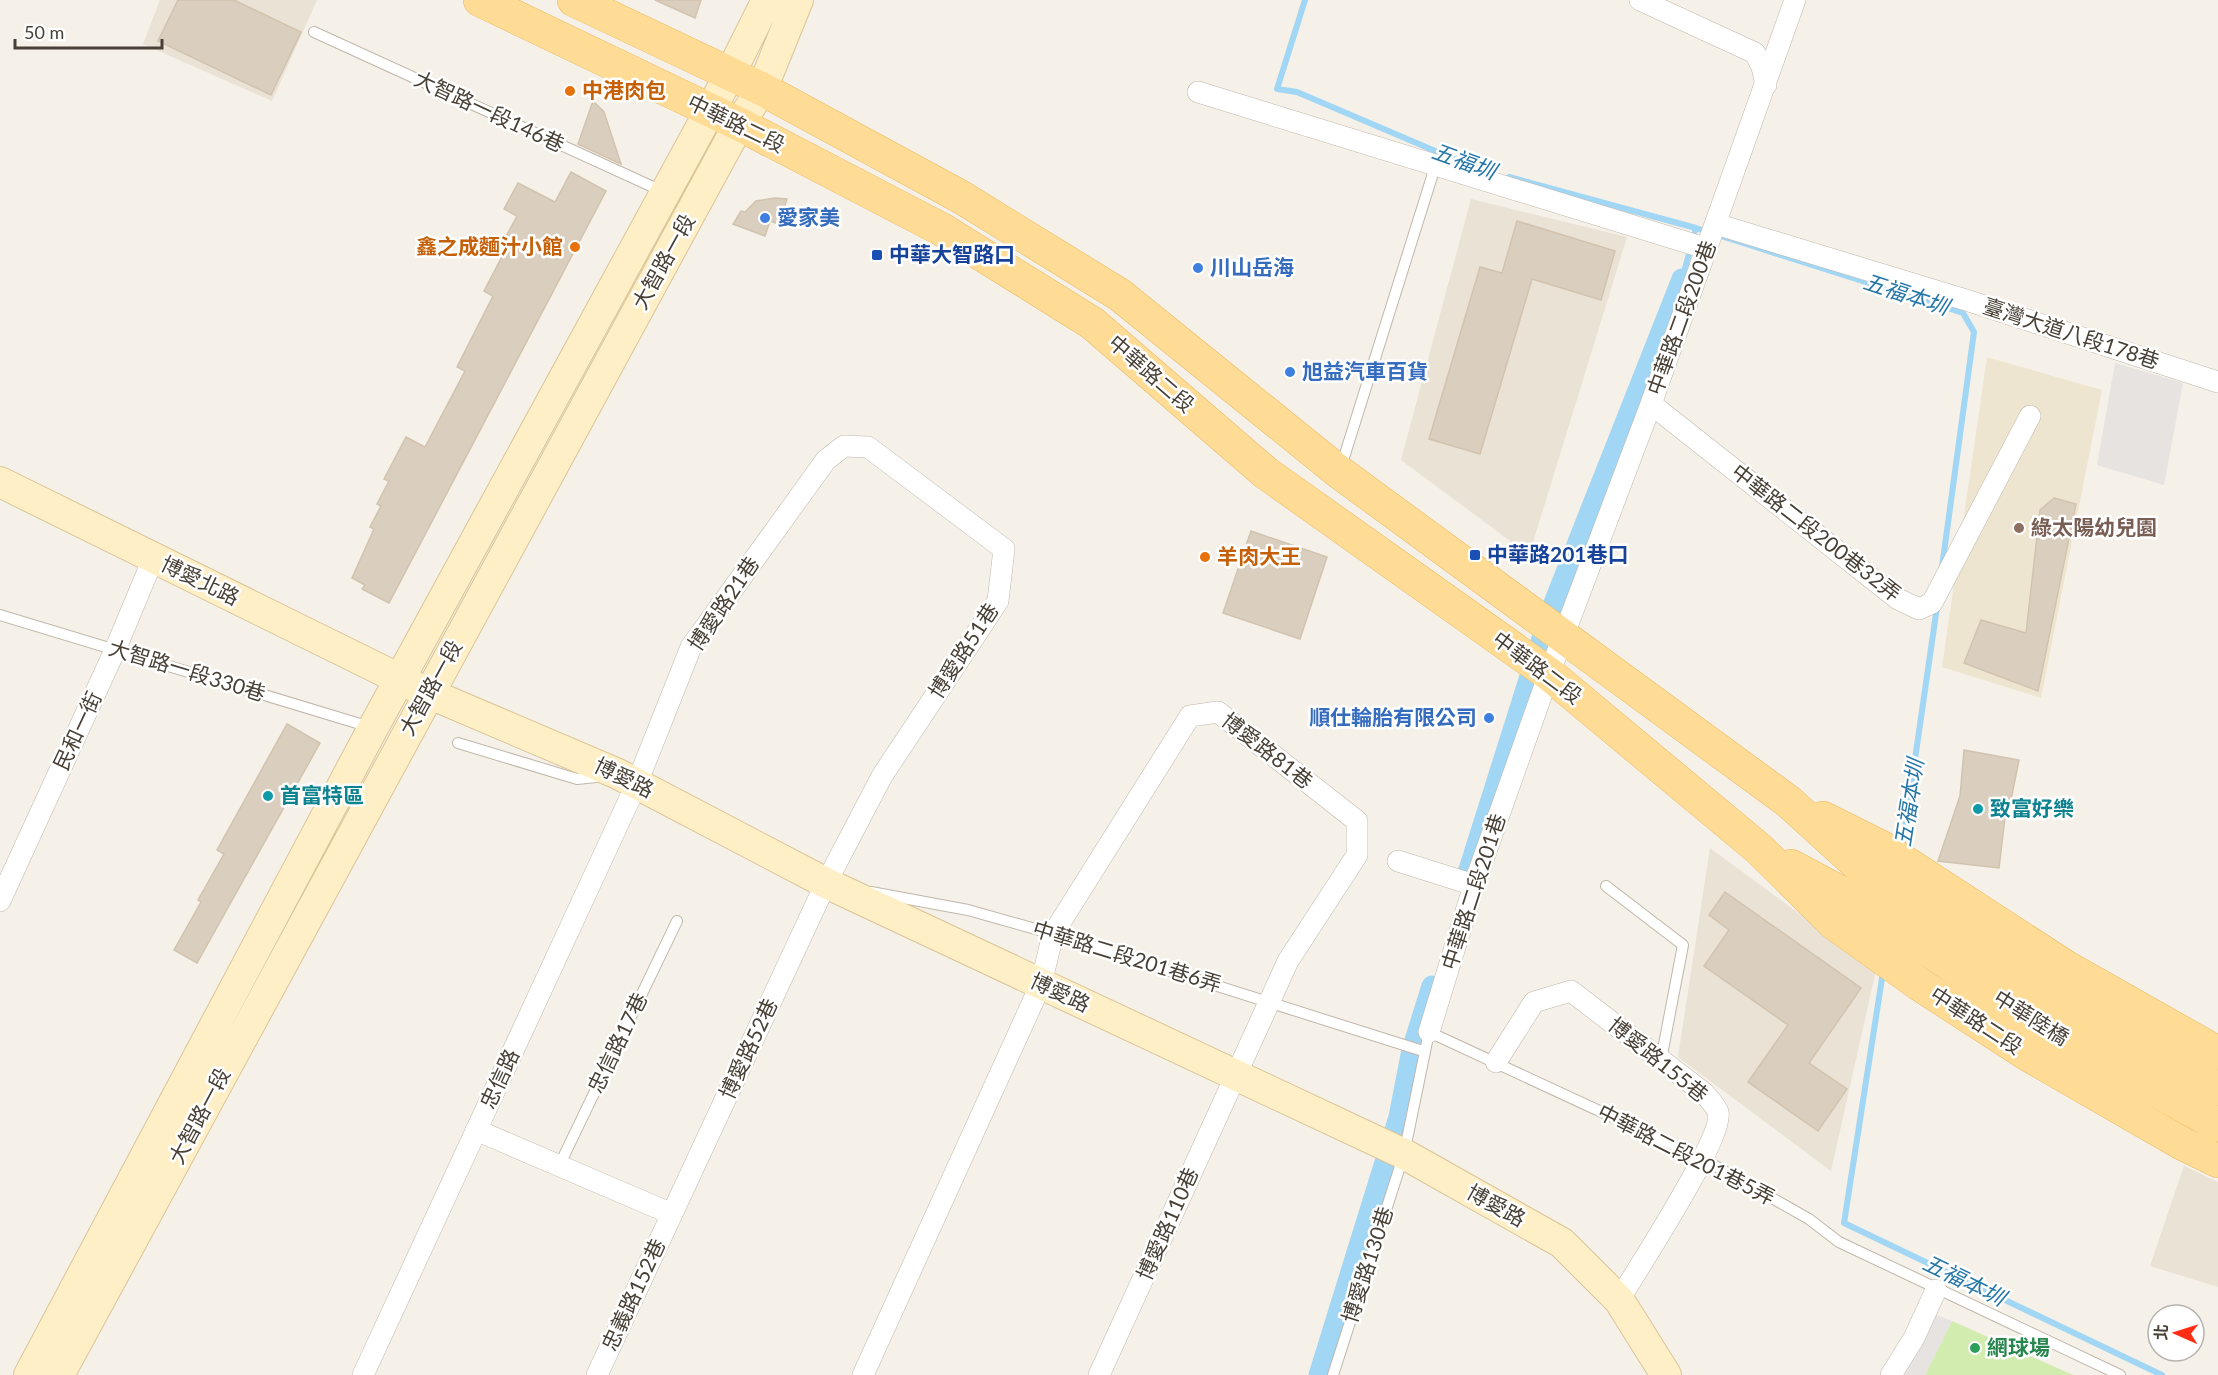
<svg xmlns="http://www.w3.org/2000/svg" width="2218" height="1375" font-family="Lato,'Noto Sans TC',sans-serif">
	<rect width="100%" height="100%" fill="#f5f0e8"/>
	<path fill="#e9e2d5" d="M160,0H317L272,101L143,44Z
		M1471,199L1627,237L1529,555L1401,460Z
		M1710,848L1876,970L1831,1171L1678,1057Z
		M2184,1166L2218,1182V1287L2150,1266Z"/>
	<path fill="#eee5d1" d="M1987,357L2102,390L2041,698L1942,667Z"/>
	<path fill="#d2ebaf" d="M1952,1321L2073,1375H1925Z"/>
	<path fill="#e6e3e0" d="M2115,363L2183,383L2164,485L2097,465Z
		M1932,1313L1952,1321L1925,1375H1900Z"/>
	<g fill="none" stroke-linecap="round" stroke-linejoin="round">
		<path stroke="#a1d6f4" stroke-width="6" d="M1305,0L1277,89L1297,92L1468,165
			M1509,177L1696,228L1695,231
			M1696,228L1963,313L1974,332L1942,567
			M1682,279L1691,247
			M1902,849L1937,607
			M1883,972L1844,1223L2162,1375"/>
		<path stroke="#a1d6f4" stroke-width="21" d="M1467,876L1550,613L1682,279
			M1319,1375L1399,1117L1412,1050L1432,986"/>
	</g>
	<path fill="#dacebf" stroke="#d2c3af" stroke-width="1.5" d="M178,0H234L301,32L271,95L158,41Z
		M655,0H701L695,18Z
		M593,101L604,112L621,164L578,144Z
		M571,172L606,191L389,603L362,589L365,585L352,578L374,529L370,527L381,506L377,504L389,481L384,479L406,437L425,447L465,371L457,367L493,296L484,291L507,247L502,244L517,216L504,209L518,183L555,202Z
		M775,198L787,199L779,224L770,221L765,236L733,224L741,211L745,212L756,201Z
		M1517,221L1615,251L1601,300L1532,279L1480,454L1429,439L1480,267L1502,273Z
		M2054,498L2076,504L2038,691L1964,663L1981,620L2026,633L2040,510Z
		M1251,531L1327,557L1300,639L1223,613Z
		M287,724L320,743L197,963L174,950L201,902L198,900L224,854L217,850Z
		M1964,750L2019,760L2009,810L2006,809L1999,868L1938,861L1960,796Z
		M1725,892L1861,988L1809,1063L1847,1089L1818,1131L1748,1082L1788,1025L1704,966L1729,930L1709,915Z"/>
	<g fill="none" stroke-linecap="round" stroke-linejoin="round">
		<g stroke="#c1b7aa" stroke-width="12">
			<path id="lane" d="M314,32L664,192
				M1341,467L1435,167
				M0,615L370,727
				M458,743L577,779L606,776
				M1606,886L1683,945L1661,1060
				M871,892L968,910L1053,934L1423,1051
				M559,1166L677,921
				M1333,1375L1404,1154L1429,1032L1703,1159L1809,1219L1839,1242L2120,1375"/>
		</g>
		<g stroke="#c1b7aa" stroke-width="22">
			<path id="street" d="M1640,0L1755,53L1762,67L1766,85
				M1198,92L1705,248
				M1716,224L1966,300L2218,382
				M1651,404L1898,599L1919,609L1932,603L2030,416
				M1398,861L1474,885
				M0,901L115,650L153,559
				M1429,1032L1474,885L1549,674L1651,404L1795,0
				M1496,1062L1534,1002L1571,991L1704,1093C1708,1098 1716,1106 1718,1112C1725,1136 1636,1271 1619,1300
				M476,1130L672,1214
				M363,1375L637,783L691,647L826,460L844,446L868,447L1004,549L998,601L882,776L826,883L597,1375
				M863,1375L1041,984L1053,934L1190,716L1218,712L1357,821V855L1288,961L1099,1375
				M1891,1375L1914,1338L1936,1290"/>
		</g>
		<g stroke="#dac597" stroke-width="32">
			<path id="secondary" d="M0,482L428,693L618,774L826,883L1404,1154L1562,1243L1619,1300L1666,1375
				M29,1375L373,728L730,74L767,0
				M59,1375L739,124L762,89L798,0"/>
		</g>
		<g stroke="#eaba61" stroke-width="34">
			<path id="primary" d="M480,0L739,124L941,229L1092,323L1266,473L1549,674L1758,848L1835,924L1919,984L2027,1054L2183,1144L2218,1161
				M574,0L762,89L961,197L1120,295L1339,472L1789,802L1867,873L2053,996L2218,1089
				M1823,818L1883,848L2066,967L2218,1053
				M1791,866L1851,898L2040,1025L2218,1125"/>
		</g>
		<use href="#lane" stroke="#fff" stroke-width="10"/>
		<use href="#street" stroke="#fff" stroke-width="21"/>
		<use href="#secondary" stroke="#ffefc7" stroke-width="30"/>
		<use href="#primary" stroke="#ffdc96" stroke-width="33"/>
	</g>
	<g fill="#e8710a" stroke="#fff" stroke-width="2">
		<circle cx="570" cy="91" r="6"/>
		<circle cx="575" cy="247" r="6"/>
		<circle cx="1205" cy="557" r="6"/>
	</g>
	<g fill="#3f7fe0" stroke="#fff" stroke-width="2">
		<circle cx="765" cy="218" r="6"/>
		<circle cx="1198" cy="268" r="6"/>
		<circle cx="1290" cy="372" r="6"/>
		<circle cx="1489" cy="718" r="6"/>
	</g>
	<g fill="#1a4fb4" stroke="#fff" stroke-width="2">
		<rect x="871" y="249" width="12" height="12" rx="3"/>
		<rect x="1469" y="549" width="12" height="12" rx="3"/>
	</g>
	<circle fill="#8d6e63" stroke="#fff" stroke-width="2" cx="2019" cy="528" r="6"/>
	<g fill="#0f9aa8" stroke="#fff" stroke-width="2">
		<circle cx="268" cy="796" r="6"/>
		<circle cx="1978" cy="809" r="6"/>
	</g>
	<circle fill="#2e9e5b" stroke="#fff" stroke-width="2" cx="1975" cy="1348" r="6"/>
	<g text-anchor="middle" stroke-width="5" stroke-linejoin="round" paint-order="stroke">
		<g font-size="21" font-weight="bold" fill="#c56008" stroke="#fff" text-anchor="start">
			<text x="582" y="98">中港肉包</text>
			<text x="563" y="254" text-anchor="end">鑫之成麵汁小館</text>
			<text x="1217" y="564">羊肉大王</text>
		</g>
		<g font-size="21" fill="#484036" stroke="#fff">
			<text transform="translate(489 112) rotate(25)" y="7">大智路一段146巷</text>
			<text transform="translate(736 124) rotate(26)" y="7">中華路二段</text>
			<text transform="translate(664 262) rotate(-61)" y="7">大智路一段</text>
			<text transform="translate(1682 318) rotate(-70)" y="7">中華路二段200巷</text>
			<text transform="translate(2071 334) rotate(18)" y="7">臺灣大道八段178巷</text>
			<text transform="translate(1151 374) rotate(41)" y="7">中華路二段</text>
			<text transform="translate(1816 533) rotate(38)" y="7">中華路二段200巷32弄</text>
			<text transform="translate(200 581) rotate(26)" y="7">博愛北路</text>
			<text transform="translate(724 604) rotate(-56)" y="7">博愛路21巷</text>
			<text transform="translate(964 651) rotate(-57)" y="7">博愛路51巷</text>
			<text transform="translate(1537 668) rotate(37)" y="7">中華路二段</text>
			<text transform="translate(187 671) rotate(17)" y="7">大智路一段330巷</text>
			<text transform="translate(431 688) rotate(-61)" y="7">大智路一段</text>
			<text transform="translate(78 731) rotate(-65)" y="7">民和一街</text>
			<text transform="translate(1267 751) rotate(38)" y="7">博愛路81巷</text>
			<text transform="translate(624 778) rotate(26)" y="7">博愛路</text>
			<text transform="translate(1474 892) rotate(-72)" y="7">中華路二段201巷</text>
			<text transform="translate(1127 957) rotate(17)" y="7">中華路二段201巷6弄</text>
			<text transform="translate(1060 993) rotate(25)" y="7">博愛路</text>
			<text transform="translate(2031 1018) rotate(32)" y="7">中華陸橋</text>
			<text transform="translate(1976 1021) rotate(33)" y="7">中華路二段</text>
			<text transform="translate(618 1043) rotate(-64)" y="7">忠信路17巷</text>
			<text transform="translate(749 1049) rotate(-65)" y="7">博愛路52巷</text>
			<text transform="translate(1658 1060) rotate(39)" y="7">博愛路155巷</text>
			<text transform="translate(500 1079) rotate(-65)" y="7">忠信路</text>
			<text transform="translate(200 1116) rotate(-62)" y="7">大智路一段</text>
			<text transform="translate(1686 1155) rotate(27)" y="7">中華路二段201巷5弄</text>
			<text transform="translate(1496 1206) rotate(29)" y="7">博愛路</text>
			<text transform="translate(1168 1224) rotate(-66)" y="7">博愛路110巷</text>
			<text transform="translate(1368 1265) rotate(-72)" y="7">博愛路130巷</text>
			<text transform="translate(634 1295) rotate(-65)" y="7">忠義路152巷</text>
		</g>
		<g font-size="21" font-weight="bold" fill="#366cbe" stroke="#fff" text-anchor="start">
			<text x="777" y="225">愛家美</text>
			<text x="1210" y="275">川山岳海</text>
			<text x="1302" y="379">旭益汽車百貨</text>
			<text x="1477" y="725" text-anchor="end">順仕輪胎有限公司</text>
		</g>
		<g font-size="21" font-weight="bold" fill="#164399" stroke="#fff" text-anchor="start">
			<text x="889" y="262">中華大智路口</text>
			<text x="1487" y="562">中華路201巷口</text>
		</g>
		<g font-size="21" font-weight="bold" fill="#785e54" stroke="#fff" text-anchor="start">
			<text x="2031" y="535">綠太陽幼兒園</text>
		</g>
		<g font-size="21" font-weight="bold" fill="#0d838f" stroke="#fff" text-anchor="start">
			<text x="280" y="803">首富特區</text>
			<text x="1990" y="816">致富好樂</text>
		</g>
		<g font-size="21" font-weight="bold" fill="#27864d" stroke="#fff" text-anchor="start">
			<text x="1987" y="1355">網球場</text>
		</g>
		<g font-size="22" font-style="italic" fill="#2778a9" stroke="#fff">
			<text transform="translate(1464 161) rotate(20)" y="8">五福圳</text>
			<text transform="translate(1906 294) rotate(18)" y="8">五福本圳</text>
			<text transform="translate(1909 803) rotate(-81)" y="8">五福本圳</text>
			<text transform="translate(1964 1280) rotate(26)" y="8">五福本圳</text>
		</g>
	</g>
	<g transform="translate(2176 1333) rotate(273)"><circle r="28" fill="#ffffff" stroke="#b6b3af" stroke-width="1.5"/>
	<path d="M0-4.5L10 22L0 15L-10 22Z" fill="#ff2d14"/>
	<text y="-9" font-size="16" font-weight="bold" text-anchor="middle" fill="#484036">北</text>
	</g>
	<path d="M15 39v9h147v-9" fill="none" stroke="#484036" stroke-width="3"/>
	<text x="24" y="39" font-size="18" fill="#484036" stroke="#ffffff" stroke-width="4.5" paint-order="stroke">50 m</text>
</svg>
